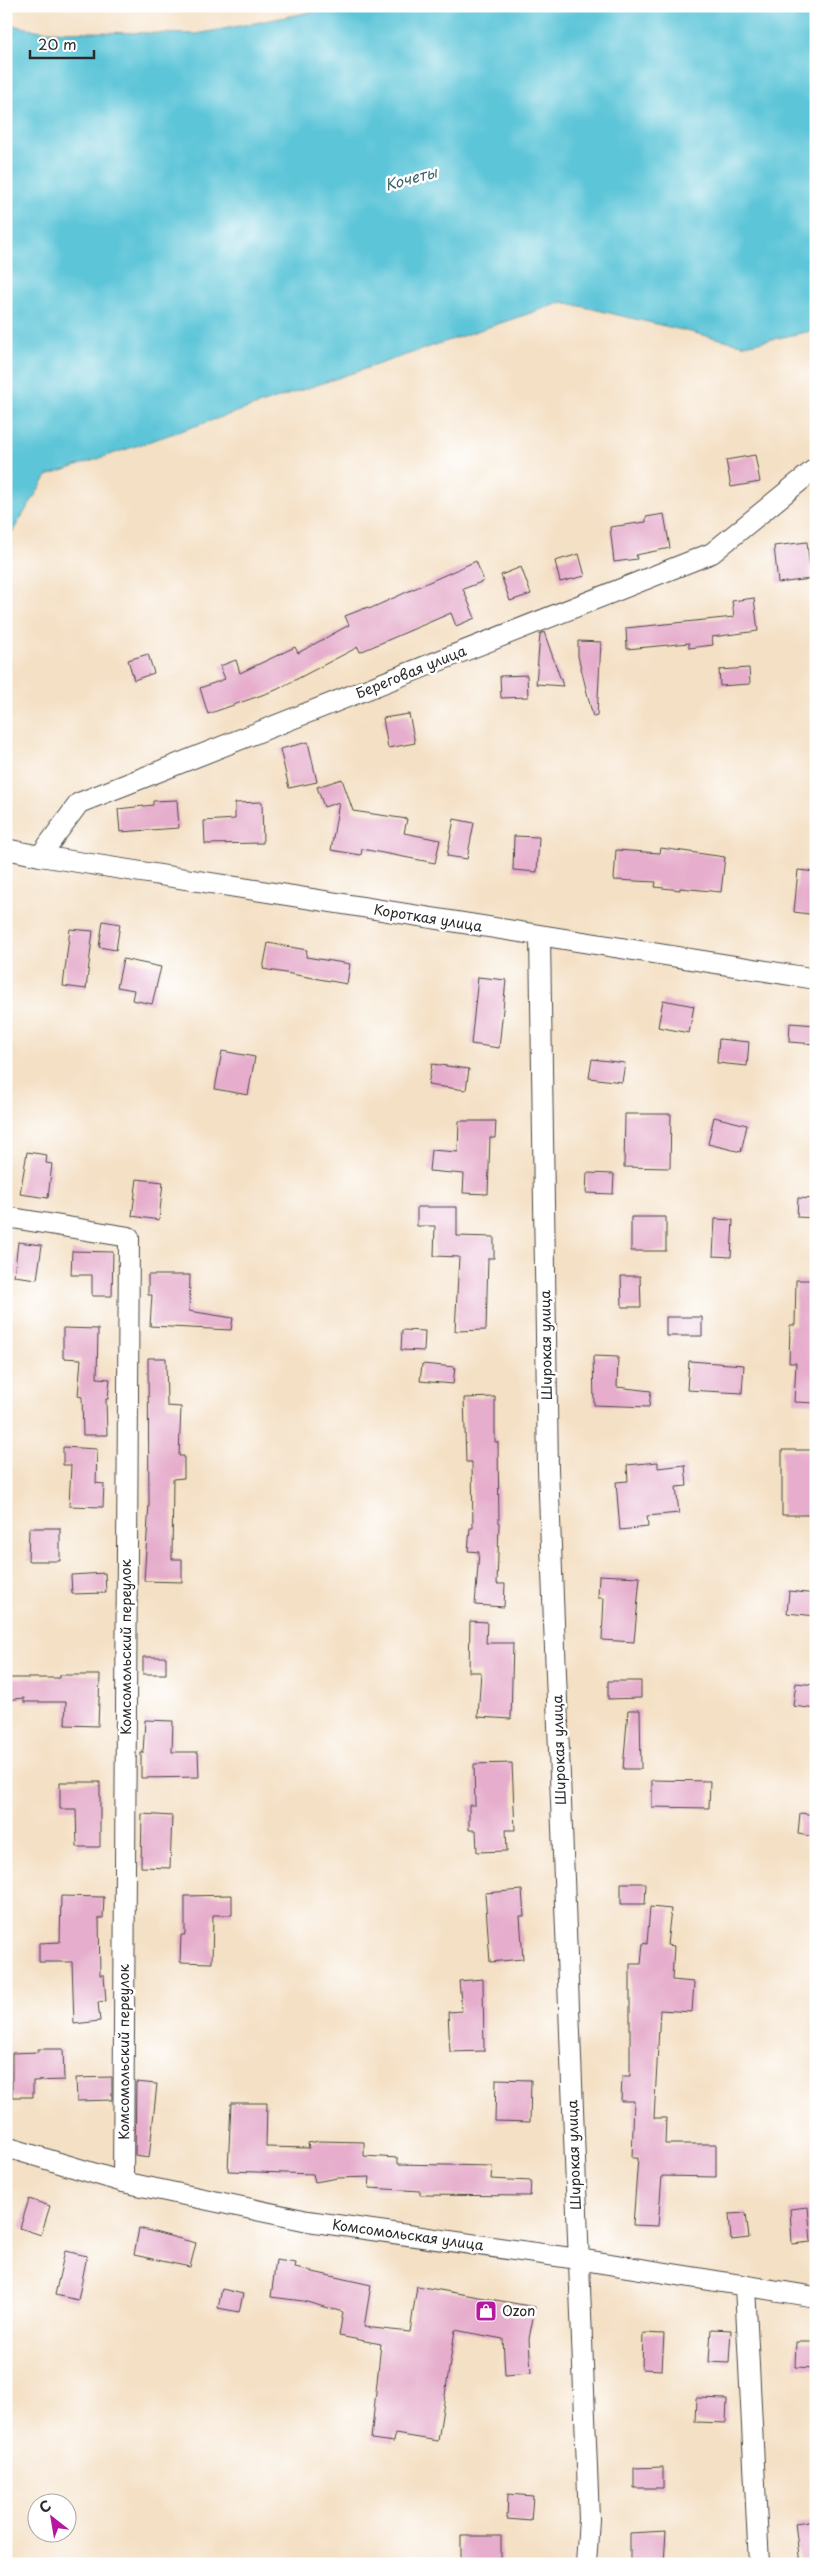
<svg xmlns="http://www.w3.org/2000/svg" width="822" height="2570" font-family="'Playpen Sans',sans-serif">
	<rect width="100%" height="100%" fill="#fff"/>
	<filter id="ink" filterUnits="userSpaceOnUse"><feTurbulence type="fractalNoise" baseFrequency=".02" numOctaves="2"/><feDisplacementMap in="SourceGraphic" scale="10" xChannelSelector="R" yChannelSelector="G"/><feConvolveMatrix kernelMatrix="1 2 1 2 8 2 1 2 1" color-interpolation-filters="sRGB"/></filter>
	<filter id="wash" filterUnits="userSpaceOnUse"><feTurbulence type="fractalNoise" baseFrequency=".0096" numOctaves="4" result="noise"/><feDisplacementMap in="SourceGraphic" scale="20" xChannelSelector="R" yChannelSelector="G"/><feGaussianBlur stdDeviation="1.12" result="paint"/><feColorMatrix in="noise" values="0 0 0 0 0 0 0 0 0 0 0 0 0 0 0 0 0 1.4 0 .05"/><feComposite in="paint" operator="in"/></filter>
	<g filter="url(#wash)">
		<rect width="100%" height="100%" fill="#f4e0c5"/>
		<path fill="#5cc5d8" stroke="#447882" d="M343,6H816V330L745,345L563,302L47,476L6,542V24L42,31L197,34Z"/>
		<g id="blocks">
			<path fill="#e6aecc" d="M755,455L760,482L731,487L726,460Z
				M664,514L670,548L636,555L637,559L614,562L610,527L646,522V517Z
				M807,542L811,579L778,583L774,546Z
				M579,554L585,576L560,582L555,561Z
				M476,561L484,581L463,589L475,618L456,626L451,613L360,652L358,647L276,690L208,714L200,688L225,679L220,666L236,660L240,673L295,647L298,653L349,625L345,616L368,607L369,609Z
				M521,567L531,594L510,601L501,575Z
				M754,598L758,631L712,637L713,645L689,648V643L627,649L626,628L734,617L732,601Z
				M544,632L563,686L536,684L540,634Z
				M578,641L601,642L597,716L593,717L578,656Z
				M148,654L154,673L134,680L128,660Z
				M749,668L750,684L720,686L719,670Z
				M527,675L528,697L501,698L500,676Z
				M409,714L415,743L388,748L383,718Z
				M308,742L317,782L289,788L280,749Z
				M342,779L353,811L407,819L404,833L440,840L435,863L362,849L361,855L331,850L339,802L324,807L317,787Z
				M177,800L179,828L120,832L118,809L153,805V801Z
				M262,802L263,843L205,844L204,821L235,819V803Z
				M454,819L474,823L467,859L447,856Z
				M514,836L539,837L537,872L513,870Z
				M661,848L725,857L721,892L680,888V890L655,887L656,882L614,880L616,850L660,853Z
				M798,870L816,872V915L794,912Z
				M103,921L120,924L116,950L99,947Z
				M70,929L93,931L86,989L63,986Z
				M268,943L307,950L306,957L350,964L347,984L263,969Z
				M123,959L161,967L152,1004L132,1000L134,990L117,987Z
				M478,977L506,980L499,1048L471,1044Z
				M663,1000L694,1006L689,1033L658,1027Z
				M790,1023L816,1025L815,1044L789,1042Z
				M719,1039L749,1042L747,1066L717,1063Z
				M222,1051L255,1057L248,1095L215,1089Z
				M592,1059L625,1063L622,1082L589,1078Z
				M432,1064L469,1069L466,1090L428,1085Z
				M625,1114H671L670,1168L624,1167Z
				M714,1117L747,1125L741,1152L708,1144Z
				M459,1121H496L495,1138H490L488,1194L463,1193L464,1174L429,1171L431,1150L458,1152Z
				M27,1152L47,1155L46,1163L52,1164L48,1198L20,1194Z
				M587,1173L614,1174L613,1194L586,1193Z
				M137,1179L163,1182L159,1220L132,1216Z
				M798,1198L816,1199V1218L797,1217Z
				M417,1207H457V1236L494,1237V1258H488L486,1330L455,1331L459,1257L434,1256L435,1226H417Z
				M631,1217H666V1251H631Z
				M715,1219L733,1220L731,1257L713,1256Z
				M18,1242L42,1245L37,1279L14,1276Z
				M72,1251L113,1252L112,1296H92V1275H71Z
				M148,1275H190L189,1311L233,1318L231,1330L150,1326L152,1295H148Z
				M621,1276H640L641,1307H622Z
				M796,1280H816V1403L794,1402L796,1363H789L790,1325H795Z
				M666,1317H702V1336H666Z
				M63,1328L98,1329L97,1378L110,1379L108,1399H106L107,1435H83L82,1397L78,1396L81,1359L63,1358Z
				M402,1330L425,1331L424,1351L401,1350Z
				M593,1356L618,1357L617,1387L651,1391L649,1407L594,1405Z
				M148,1358H166L167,1406L181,1407L179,1456H184V1478L173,1479L172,1559H182V1582L144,1581L149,1504Z
				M689,1361L744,1365L742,1393L687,1390Z
				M422,1364L455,1367L453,1384L420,1381Z
				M495,1397V1442H498L499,1525L497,1584H505L504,1607L475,1605L479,1552L468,1551L470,1528H473L472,1462H466L464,1398Z
				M63,1447L97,1449L96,1483L104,1484L103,1507L69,1506L71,1465H63Z
				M782,1450H816V1515H782Z
				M658,1462V1468L685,1465L687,1486L676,1487L679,1513L647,1516L648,1527L620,1530L616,1482L628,1481L627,1465Z
				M29,1528H60V1561H28Z
				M105,1573L106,1593L72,1594L71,1575Z
				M599,1575L640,1577L634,1642L602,1640L604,1598H598Z
				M789,1591L816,1594V1616L787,1613Z
				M470,1621L487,1622L486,1643H513L511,1719L478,1717L481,1672H469Z
				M143,1657H166V1674H143Z
				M60,1675H100L98,1726L65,1725L66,1702H24V1698L6,1700V1678H60Z
				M608,1681H641V1698L608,1699Z
				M796,1683L816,1685V1709L793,1706Z
				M628,1710H640L641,1769H623Z
				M145,1720L173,1721L172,1752H198L199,1777L141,1778V1753H143Z
				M512,1763L515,1830H506L507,1851L477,1852L476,1830H469V1805H475L474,1764Z
				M652,1780L710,1781L709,1808L652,1807Z
				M60,1782H100V1847H77L76,1809H60Z
				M800,1813L816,1815V1837L798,1834Z
				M142,1814L172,1816L170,1868L141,1867Z
				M621,1883H646L645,1904H621Z
				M522,1890L524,1916H520L523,1959L490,1962L485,1893Z
				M232,1895V1915H213L212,1963L180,1962L181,1935H185V1896Z
				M61,1896L104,1897L103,1918H99L100,1975H104L106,2001L98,2002L100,2021L74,2024L72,1962H39V1943L60,1942Z
				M650,1907L671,1909L667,1945L674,1946L672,1980L694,1982L692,2012L660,2010L654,2118H666L665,2144H716V2177L662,2176L658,2226L633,2225L638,2158H632L634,2101H621L622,2076H630V1964H641L643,1943L647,1944Z
				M483,1979L484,2051L450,2052L448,2012L462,2011L459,1981Z
				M38,2049H63L64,2080L33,2081V2097H12V2053L38,2052Z
				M112,2077V2100L77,2101L76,2078Z
				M496,2079L531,2080L530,2122L495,2121Z
				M136,2082L157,2084L149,2158L135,2156Z
				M231,2103H267L266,2147L309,2148L308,2143L319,2141L364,2142V2156L398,2158V2164L492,2166L491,2179L531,2181L530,2196L420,2195V2191L369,2188L370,2177L338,2178L315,2182L313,2174L228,2171Z
				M29,2199L50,2206L41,2235L20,2228Z
				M808,2207L811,2242L792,2244L790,2209Z
				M746,2213L749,2238L731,2240L729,2214Z
				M139,2228L196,2243L190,2267L134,2255Z
				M65,2251L87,2256L78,2300L55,2295Z
				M276,2260L296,2263L295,2268L371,2285L364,2327L410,2332L417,2286L535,2307L529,2339L531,2373L505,2375L503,2339L455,2330L438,2441L395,2434L394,2442L371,2439L381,2344L339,2336L343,2312L303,2301L271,2297Z
				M222,2289L243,2294L239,2312L218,2308Z
				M711,2329L731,2330L729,2363L709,2362Z
				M643,2333L664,2334L662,2370L642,2369Z
				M796,2342H816V2368L795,2367Z
				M696,2398L727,2399L726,2423L695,2422Z
				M663,2467V2488H634V2468Z
				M508,2494L533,2496L531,2521L507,2519Z
				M815,2520L816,2564H800L795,2523Z
				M666,2531L664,2564H630V2533Z
				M461,2536H501V2564H461Z"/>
		</g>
	</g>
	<g filter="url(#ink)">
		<use href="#blocks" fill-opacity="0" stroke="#494642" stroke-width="1"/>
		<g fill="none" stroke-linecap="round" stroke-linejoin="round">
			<g stroke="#494642" stroke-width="22">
				<path id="minor" d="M6,849L40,856L79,803L712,553L816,468
					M40,856L816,979
					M540,936L548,1469L589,2519L586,2564
					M6,1217L129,1237L123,2182
					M6,2147L123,2182L308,2221L578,2259L816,2297
					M745,2286L759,2564"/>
			</g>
			<use href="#minor" stroke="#fff" stroke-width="20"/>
		</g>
	</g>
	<defs>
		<g id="shop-square" transform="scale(1.125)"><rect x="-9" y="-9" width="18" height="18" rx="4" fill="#b5179e" stroke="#fff"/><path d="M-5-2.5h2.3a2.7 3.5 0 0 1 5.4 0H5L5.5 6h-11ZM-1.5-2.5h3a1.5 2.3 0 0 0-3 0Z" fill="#fff"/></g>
	</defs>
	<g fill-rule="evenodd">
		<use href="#shop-square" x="486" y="2311"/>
	</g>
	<g text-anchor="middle" stroke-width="5" stroke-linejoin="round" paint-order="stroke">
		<g font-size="14" fill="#2b2b2b" stroke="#fff">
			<text transform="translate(411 672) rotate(-22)" y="5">Береговая улица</text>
			<text transform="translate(428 918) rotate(9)" y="5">Короткая улица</text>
			<text transform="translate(546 1345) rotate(-91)" y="5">Широкая улица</text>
			<text transform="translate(126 1647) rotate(-90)" y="5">Комсомольский переулок</text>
			<text transform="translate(559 1750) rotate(-92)" y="5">Широкая улица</text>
			<text transform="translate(124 2052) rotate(-90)" y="5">Комсомольский переулок</text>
			<text transform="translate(574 2155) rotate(-92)" y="5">Широкая улица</text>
			<text transform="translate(408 2235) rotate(8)" y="5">Комсомольская улица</text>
		</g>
		<g font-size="14" fill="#2b2b2b" stroke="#fff" text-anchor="start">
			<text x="502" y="2316">Ozon</text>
		</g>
		<g font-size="15" font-style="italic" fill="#3c6168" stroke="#fff">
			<text transform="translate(411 179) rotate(-15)" y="5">Кочеты</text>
		</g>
	</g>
	<rect width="822" height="2570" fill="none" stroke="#fff" stroke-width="25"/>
	<g transform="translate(52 2518) rotate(329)"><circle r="24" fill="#ffffff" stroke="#aaaaaa"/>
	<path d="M0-4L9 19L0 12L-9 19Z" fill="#b5179e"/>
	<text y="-8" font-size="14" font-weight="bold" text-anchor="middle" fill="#2b2b2b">С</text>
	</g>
	<path d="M30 50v8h64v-8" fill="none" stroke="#2b2b2b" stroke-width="2.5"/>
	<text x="38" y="50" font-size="15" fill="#2b2b2b" stroke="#ffffff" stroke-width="4" paint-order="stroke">20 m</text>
</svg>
